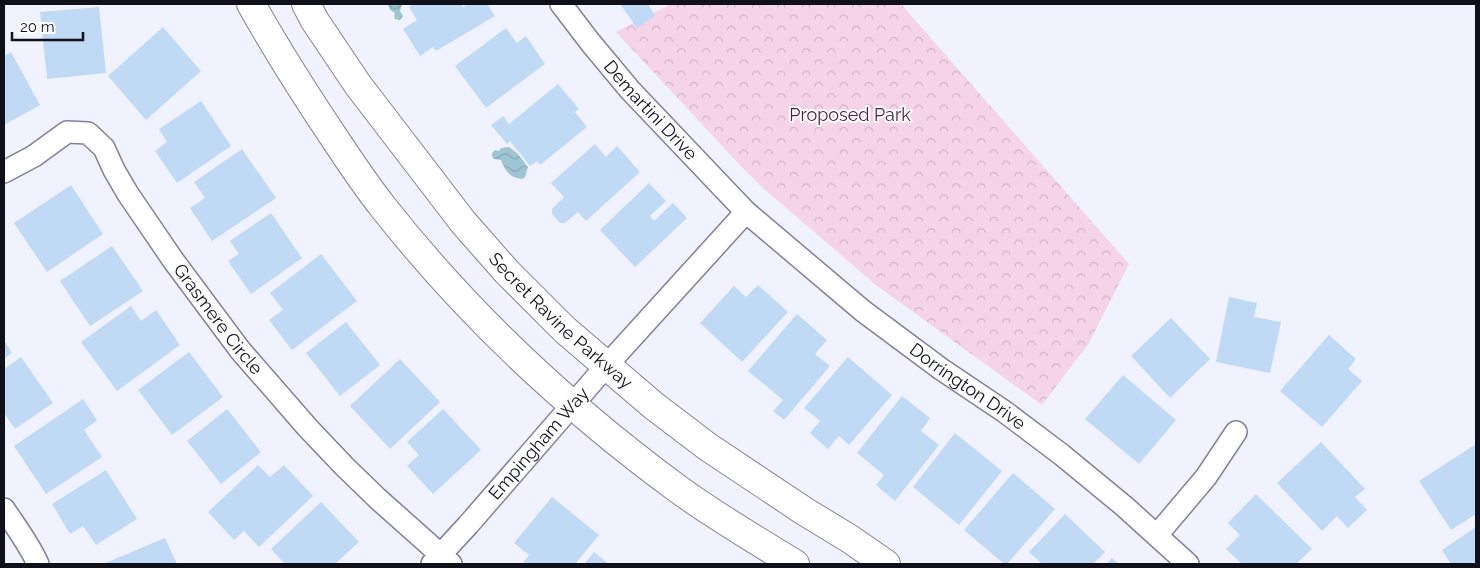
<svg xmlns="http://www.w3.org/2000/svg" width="1480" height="568" font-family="Raleway,sans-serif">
	<defs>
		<pattern id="park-crowns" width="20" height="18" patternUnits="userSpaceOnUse" patternTransform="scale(1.25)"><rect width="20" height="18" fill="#f5d4e7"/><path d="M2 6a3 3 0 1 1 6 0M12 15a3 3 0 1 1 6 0" fill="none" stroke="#d1b5c6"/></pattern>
		<pattern id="water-waves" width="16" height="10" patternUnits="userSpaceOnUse" patternTransform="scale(1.25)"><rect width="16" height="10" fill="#9dc5d2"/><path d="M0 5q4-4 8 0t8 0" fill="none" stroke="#86a8b4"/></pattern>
	</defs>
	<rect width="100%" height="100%" fill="#f1f2ff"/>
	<path fill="url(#park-crowns)" d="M671,4H901L1129,264L1089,343L1042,405L876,285L763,188L738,163L616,32Z"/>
	<path fill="url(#water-waves)" d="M388,4H402L400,11L403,16L400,20L395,19L394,16L395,13L390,10Z
		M509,147L517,153L528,167L525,177L522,179C510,178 505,171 501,160L494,159L492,156V153L495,150L499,151L501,148Z"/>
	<path fill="#c0d9f4" d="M414,4H461L463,7L468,4H487L495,16L436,51L433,47L420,56L403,29L417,20L409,7Z
		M620,4H648L655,16L637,28Z
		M99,7L106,73L47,79L40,12Z
		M163,27L201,71L146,120L108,76Z
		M506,28L517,43L526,36L545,64L486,108L455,66Z
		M11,52L40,105L4,125V56Z
		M558,84L579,109L575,112L587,127L540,165L537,161L530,166L510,141L507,144L491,125L503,116L509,124Z
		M201,101L231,146L177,183L155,151L167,142L159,129Z
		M595,144L606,157L617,146L640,172L586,221L578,212L565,223H560L552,214V209L564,197L551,183Z
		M242,149L276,198L212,241L190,208L205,198L194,182Z
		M649,183L666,201L650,216L654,221L673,203L687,218L635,267L600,230Z
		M71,185L103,234L47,272L14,223Z
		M271,213L302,258L251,294L228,261L239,254L230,241Z
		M112,246L143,291L90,326L60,281Z
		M321,254L357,301L292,350L269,320L283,310L270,293Z
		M758,285L788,312L742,362L700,323L734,286L746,297Z
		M1229,297L1257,303L1254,317L1281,322L1270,373L1216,362Z
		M131,306L141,321L156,310L180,345L117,391L81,342Z
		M797,314L827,340L815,354L830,366L784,420L773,411L783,400L748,371Z
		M1171,318L1210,359L1170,398L1131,356Z
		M346,322L380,365L340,396L306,353Z
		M1329,335L1356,359L1348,369L1362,381L1322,427L1280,391Z
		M4,340L12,353L4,359Z
		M189,352L223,397L172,435L138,390Z
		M21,357L53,403L15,429L4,413V369Z
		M848,357L892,395L849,445L839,436L828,449L810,433L820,421L804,408Z
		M400,359L440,402L390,449L350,406Z
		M1123,375L1176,420L1139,464L1085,419Z
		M902,396L930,418L921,431L939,445L895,501L876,485L884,475L857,453Z
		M83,399L97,420L84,430L102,457L46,494L14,446Z
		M227,409L261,452L221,484L187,441Z
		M443,409L481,450L433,494L407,466L419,455L407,442Z
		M955,433L1002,471L959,525L913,487Z
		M1321,442L1365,489L1355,497L1367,510L1348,528L1337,516L1322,531L1277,483Z
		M1476,444V514L1451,530L1419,481Z
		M258,465L270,477L284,465L313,496L259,547L244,531L234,540L208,512Z
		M106,470L137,519L96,545L83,526L70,534L52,504Z
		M1013,473L1055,509L1007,564H1004L964,530Z
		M1256,494L1312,549L1296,564H1242L1226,549L1240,535L1228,523Z
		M552,497L599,535L575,564H522L529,555L514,543Z
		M321,502L359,542L335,564H285L271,549Z
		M1065,514L1105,552L1093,564H1042L1029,552Z
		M1476,527V564H1451L1442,550Z
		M165,538L177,564H103Z
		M594,552L609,564H584Z
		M1112,558L1119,564H1106Z"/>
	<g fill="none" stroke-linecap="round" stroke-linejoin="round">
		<g stroke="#7f819e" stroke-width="24">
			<g id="minor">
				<path id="s1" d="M561,4L590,42L630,90L746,212L863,311L941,369L1005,412L1062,455L1124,506L1188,564"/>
				<path id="s2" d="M4,172L34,156L67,132L88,133L104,148L114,170L128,194L173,260L240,350L307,427L344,466L377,498L451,564"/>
				<path d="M4,509C16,527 29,544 38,564"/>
				<path d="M1157,535L1206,477L1236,432"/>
				<path id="s3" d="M432,564L468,525L607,365L746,212"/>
			</g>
		</g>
		<g stroke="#7f819e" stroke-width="30">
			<g id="secondary">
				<path d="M251,4C278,52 308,99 339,145C353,166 367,187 383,207C467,314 568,408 678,489C715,516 756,540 795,564"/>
				<path id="s4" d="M306,4L315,21L358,85L463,222L507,272L565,330L654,406L708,447L804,511L850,539L886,564"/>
			</g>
		</g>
		<use href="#minor" stroke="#fff" stroke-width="21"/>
		<use href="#secondary" stroke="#fff" stroke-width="28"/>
	</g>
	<g text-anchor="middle" stroke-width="4" stroke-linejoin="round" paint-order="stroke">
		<g font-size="18" fill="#10101b" stroke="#fff">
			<text dy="6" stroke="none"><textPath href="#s1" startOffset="139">Demartini Drive</textPath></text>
			<text dy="6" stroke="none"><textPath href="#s2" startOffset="324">Grasmere Circle</textPath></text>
			<text dy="6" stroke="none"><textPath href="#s4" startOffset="408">Secret Ravine Parkway</textPath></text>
			<text dy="6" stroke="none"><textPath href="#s1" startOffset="561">Dorrington Drive</textPath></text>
			<text dy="6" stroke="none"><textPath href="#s3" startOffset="161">Empingham Way</textPath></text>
		</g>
		<g font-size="18" fill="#4e223e" stroke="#fff">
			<text x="850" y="121">Proposed Park</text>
		</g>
	</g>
	<rect width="1480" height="568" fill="none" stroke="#10101b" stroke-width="10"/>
	<path d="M12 32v8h71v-8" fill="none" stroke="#10101b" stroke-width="2.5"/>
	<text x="20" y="32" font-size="15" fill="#10101b" stroke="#ffffff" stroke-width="4" paint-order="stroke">20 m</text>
</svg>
